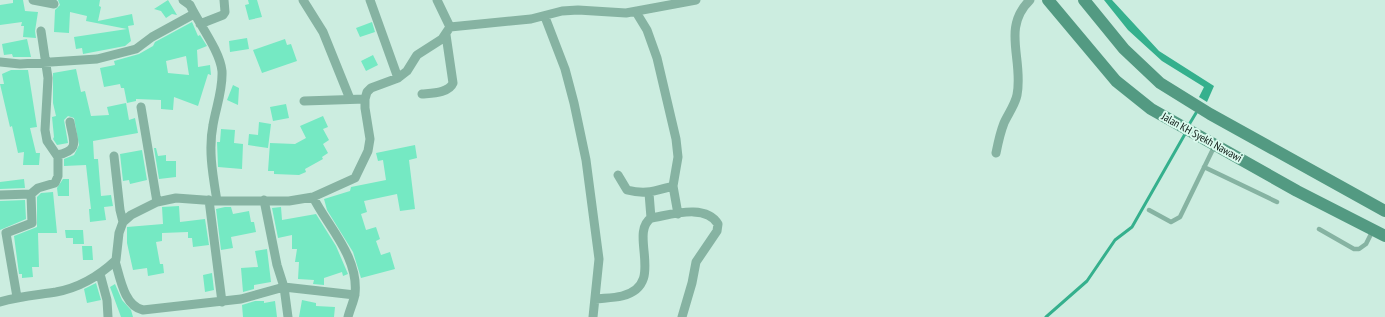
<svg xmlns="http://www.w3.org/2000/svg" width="1385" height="317" font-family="'PT Sans Narrow',sans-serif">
	<rect width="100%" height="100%" fill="#ccede0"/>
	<path fill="#35b08d" d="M1104,0H1112L1159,51L1214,86L1207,102L1199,97L1204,87L1162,61L1128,30Z"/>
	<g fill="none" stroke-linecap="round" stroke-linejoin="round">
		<path stroke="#35b08d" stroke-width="3" d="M1190,123L1196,113
			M1046,317L1087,281L1115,240L1132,227L1185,134"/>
	</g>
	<path fill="#75e9c3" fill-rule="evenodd" d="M13,0H23L25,11L38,12L35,31L36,38L23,37L24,26H21L22,22L0,25V5L13,3Z
		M58,0H100L99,6L101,7L98,21L132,14L134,25L128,26L131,41L125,46L83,54L82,48L76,49L74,37L127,29L86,21L87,16L70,12L69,33L54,32L55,10L60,5Z
		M168,0L177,15L172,14L166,18L161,11L154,9Z
		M248,0H257L262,17L249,20L245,5L249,4Z
		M192,22L198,36L200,35L207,46L197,50L198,67L210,65L211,75L208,74L198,106L174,97L173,110L161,109V100L136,99V101L127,103L124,88H121L120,84L104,87L100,68L115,65L114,61L139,54L153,46L155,42ZM186,56L189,75L168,73L166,61Z
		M372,22L375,32L360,37L356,28Z
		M247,38L249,49L230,52L229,41Z
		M27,39L31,57H13L12,54L4,55L2,44Z
		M285,39L287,45L291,44L297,61L262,73L253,50Z
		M373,55L378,65L366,71L361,61Z
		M76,69L81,92L85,91L91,116L109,115L107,107L126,103L129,120L135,118L138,133L93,141L94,159H98L101,196L111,195L113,206L104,207L106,220L90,222L89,209H91L86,165L64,166V159L74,155L79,145L74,118L68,116L64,120L68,143L57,145L53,139L54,137L52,117L56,116L53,103V73Z
		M11,70H28L37,127L30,128L36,153H40L39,165H23L24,152L18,153L12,126L10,127L0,84H4L2,74Z
		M233,85L239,88L238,105L227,100Z
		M286,104L289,118L273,121L270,107Z
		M323,116L328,127L323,129L329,140L323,144L328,153L322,157L323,159L305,169L306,172L299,175L274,174V171H268L270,143L295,144L306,138L300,126Z
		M259,122L271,124L268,148L248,145L249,134L258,135Z
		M221,129L235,130L234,143L243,144L242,169L218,167L217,142H220Z
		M415,145L417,158L409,160L415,209L400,211L397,194L364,201L367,212L361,214L366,230L376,227L380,239L376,241L381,255L390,252L395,269L361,278L353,252L327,210L324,199L350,191L351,187L386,180L383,160L378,161L376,153Z
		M154,148H156L158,156L166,155V161H176V177L159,179Z
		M142,150L147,180L130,184L129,180L123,181L120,154Z
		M24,179L25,188L0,189V182Z
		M63,179H69V196H58L57,188Z
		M53,192L57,233H38L39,267H32L33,277L22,278V274H19L14,236L37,227V197L41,193Z
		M25,200L26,219L0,230V201Z
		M179,206L180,222L205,219L209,245L193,247L192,238H188V232L162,233V241L156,242L160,264H163L164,273L148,276L147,268L133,270L127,243V227L163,224L162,207Z
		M225,207H231L233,214L249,211L251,222H254L256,232L231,237L233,248L221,250L216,209Z
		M281,207L282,220L316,214L336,246L348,274L343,276L342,272L324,278V285L313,284L314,280L298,279L299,262H295L297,249H292V235L278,238L272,208Z
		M65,230H83L84,244H73V238H66Z
		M82,246H92L93,260H83Z
		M267,249L271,282L254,285V289L243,292L241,268L258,267L255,251Z
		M212,273L214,290L205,292L203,275Z
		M96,283L101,300L87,303L84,289Z
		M115,284L122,300L131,310L133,317H121L110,287Z
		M302,300L316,303V306L335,307L334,317H299Z
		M255,301H264V303L275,301L277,317H243L242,305Z"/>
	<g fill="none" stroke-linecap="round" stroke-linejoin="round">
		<path stroke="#86b3a2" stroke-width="4.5" d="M1204,167L1277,202
			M1149,210L1171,222L1180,217L1215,145
			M1319,229L1354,249H1359L1366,244L1373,230"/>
		<path stroke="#86b3a2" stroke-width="9" d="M33,0L54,4
			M183,0L190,5C199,24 220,51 222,71C223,90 216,107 213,125C208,150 213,176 217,201
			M303,0L323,32L350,99
			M370,0L398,78
			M636,12L647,30L657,58L676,139L678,157L673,186L678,214
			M545,17L565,69L574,103L586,160L599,259L593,317
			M200,24L223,15L225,12L224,0
			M450,27L531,19L562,11L578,10L626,13L696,0
			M0,62L20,64L97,59L136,49L152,37L194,14
			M422,94C432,93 449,93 453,83L446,35
			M304,101L365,99
			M141,107L157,202
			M996,153C998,143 1000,133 1004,123C1008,114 1015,105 1017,95C1024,60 1001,28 1030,0
			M57,155C81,150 73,141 70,122
			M114,156L120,210L123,222
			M618,175L627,190C646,195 654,191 673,186
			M649,193L651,218
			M0,195L31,194
			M313,197C328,227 359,257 355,294C354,301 350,309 348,317
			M209,200L222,302
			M264,200L277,265L284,287L288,317
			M115,261C120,277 124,306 143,310L241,299L284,287L355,295
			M100,274L107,300L108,317
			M17,297L6,233L32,223L31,194L38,188L55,183L58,176V157L47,141L45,130L48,78L41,31
			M595,299C604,298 614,298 622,296C667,285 628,234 651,218C670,215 706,203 718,224L717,231L696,262L692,283L682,317
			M0,302C19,296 37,295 56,292C78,288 99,276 116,260L119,233L123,222L131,215L157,202L176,198L217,201H289L313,197L355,178L368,151L370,139L365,108V99L367,92L371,88L398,78L407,71L417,55L442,39L450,27L437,0"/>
		<path stroke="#539a82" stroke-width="12" d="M1048,0L1116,81L1151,109L1297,191L1385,236
			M1084,0L1124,49L1160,83L1210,114L1385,211"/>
	</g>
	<g text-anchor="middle" stroke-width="4" stroke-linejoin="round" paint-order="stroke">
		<g font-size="11" fill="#0c1813" stroke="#d9faed">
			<text transform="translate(1202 137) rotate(29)" y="4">Jalan KH Syekh Nawawi</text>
		</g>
	</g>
</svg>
